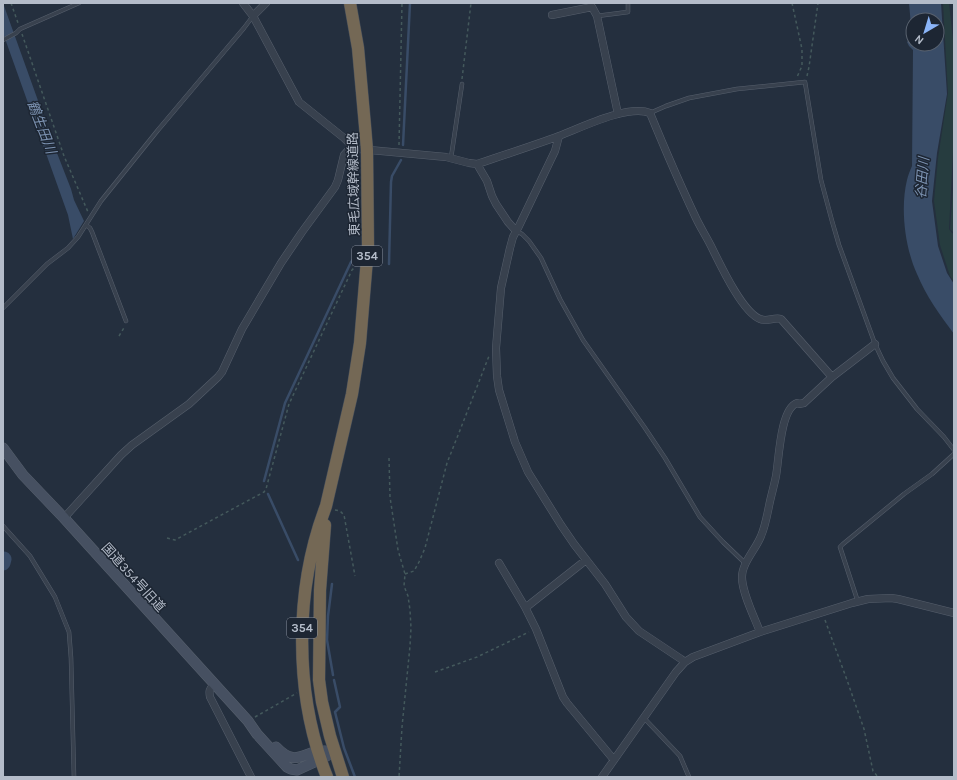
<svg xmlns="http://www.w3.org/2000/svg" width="957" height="780" font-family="Karla,'Noto Sans JP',sans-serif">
	<rect width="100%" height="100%" fill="#242f3e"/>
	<path fill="#263c3f" d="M943,3H949L954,48V134L949,229L952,233L954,234V281L950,276L940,245L934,201L938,158L948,93Z
		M954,174V233L950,229Z"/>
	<path fill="#394c67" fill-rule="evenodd" d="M3,3L55,148L71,189L74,200L84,221L73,239L68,215L3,33Z
		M909,3H941L947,94L937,153L932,201L938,246L947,273L954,284V334C940,315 926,296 917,274C905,248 900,208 907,180C908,175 910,171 912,166L913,50L909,46L907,42L912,37ZM913,20H937V44H913Z"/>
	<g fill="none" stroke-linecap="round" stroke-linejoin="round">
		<path stroke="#394c67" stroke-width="2.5" d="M403,145L410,3
			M389,264L391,182L392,176L401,160
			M264,481L285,403L351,262L355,257
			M268,494L298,560
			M332,584L328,616L327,640L333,675
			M334,680L340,707L335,712L344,748L355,777"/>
		<path stroke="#394c67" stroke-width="15" d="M3,563L4,559"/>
		<g stroke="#565f6c" stroke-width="4.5">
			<path id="lane" d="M597,16L628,12V3
				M3,40L16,33L20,29L79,3
				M650,113L666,106L689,98L737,89L805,82L821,180L832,221L839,245L875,344L883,361L893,378L917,409L944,437L954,450
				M451,158L462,84
				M86,225L90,228L92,232L126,321
				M516,231L522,234L529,241L541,258L560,299L583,340L645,428L665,458L700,517L723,542L746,564
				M3,308L47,264L68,248L78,237L101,201L158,130L244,28L253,16
				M3,526L30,556L55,597L69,632L71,658L74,777
				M858,602L840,547L843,544L904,494L932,474L954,454
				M644,718L680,756L689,777"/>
		</g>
		<g stroke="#565f6c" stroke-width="8">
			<path id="street" d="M243,3L253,16L299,102L344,138L352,146L359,149L446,157L469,163L477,164C504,155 532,146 559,136C580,128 628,104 650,113C664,147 679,182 695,216C700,227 706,236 711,246C720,264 742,312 760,319C767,322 774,317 781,319L832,377
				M552,15L592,7L597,16L618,114
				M253,16L266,3
				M559,136L555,151L519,226L513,237L510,248L501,288L496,348L497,376L499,390L515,442L528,472L561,525L574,544L605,584L626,617L639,631L681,659L685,662
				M477,164L487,181L492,196L496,204L508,222L516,231
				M64,518L121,455L132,445L189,404L218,377L222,372L242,329L281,263L302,232L335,187L338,180L344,155L352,146
				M499,563L525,607L536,629L563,697L567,703L614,760
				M525,607L529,605L586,560
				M760,632C754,616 742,593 742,577C742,563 756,549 761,536C765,527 767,516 769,506C771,496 774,486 776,476C779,460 780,409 797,403L799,404L804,403L832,377L875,344
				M214,685C209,689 209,691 210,697L251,777
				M602,777L676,672L685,662L693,657L760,632L852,603L868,599L891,598L898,599L954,613"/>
		</g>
		<g stroke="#565f6c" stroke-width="11">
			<path id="secondary" d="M3,448L23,475L64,518L248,721L257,734L287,767L291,769L297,770L321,759L334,752
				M276,747C297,769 303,750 325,751"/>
		</g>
		<g stroke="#434c59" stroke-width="13">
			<path id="highway" d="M325,525L320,590L319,680L322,702L330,736L343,777
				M327,777C294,694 294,590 326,506L352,394L360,343L368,247L367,150L365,126L358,48L350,3"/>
		</g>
		<path stroke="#44595c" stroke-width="1.5" stroke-dasharray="3 3" stroke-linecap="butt" d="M11,3L18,23
			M792,3L802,49V66L797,77
			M22,34L64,156L88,212
			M807,76L809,67L818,3
			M462,79L471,3
			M399,145L402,3
			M119,336L125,326
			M389,458L390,497L398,550L405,574L404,586L408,596L410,610L411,628L410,646L402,727L399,777
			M335,510L340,511L344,515L355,576
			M167,538L175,540L264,492L266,489L289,404L352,270L355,267
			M405,574L414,571L419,562L425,548L447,463L464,420L489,356
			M825,620L847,680L864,729L873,771L878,777
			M435,672L477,657L529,632
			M255,717L297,693"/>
		<use href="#lane" stroke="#38414e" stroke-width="3.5"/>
		<use href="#street" stroke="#38414e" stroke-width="7"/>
		<use href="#secondary" stroke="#465061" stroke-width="10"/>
		<use href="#highway" stroke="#746855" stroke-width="12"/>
	</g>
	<g text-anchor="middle" stroke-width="3" stroke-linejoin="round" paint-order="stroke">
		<g fill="#1d2633" stroke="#878f9c" stroke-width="1">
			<rect x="352" y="246" width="30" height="20" rx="3"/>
			<rect x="287" y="618" width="30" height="20" rx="3"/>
		</g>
		<g font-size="12" font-weight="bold" fill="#b4bcc9">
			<text x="367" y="260">354</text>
			<text x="302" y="632">354</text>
		</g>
		<g font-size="13" fill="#b4bcc9" stroke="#1d2633">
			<text transform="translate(353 184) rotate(-91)" y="5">東毛広域幹線道路</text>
			<text transform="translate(134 577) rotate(48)" y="5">国道354号旧道</text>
		</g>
		<g font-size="14" font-style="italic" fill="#7c92b1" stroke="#1d2633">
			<text transform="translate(42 127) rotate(69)" y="5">鶴生田川</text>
			<text transform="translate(922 178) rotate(-85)" y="5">谷田川</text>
		</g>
	</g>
	<rect width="957" height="780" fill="none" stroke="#b4bcc9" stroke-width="8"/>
	<g transform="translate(925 32) rotate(218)"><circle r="19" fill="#1d2633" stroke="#59626f"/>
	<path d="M0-3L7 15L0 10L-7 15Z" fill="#8ab4f8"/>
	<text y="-6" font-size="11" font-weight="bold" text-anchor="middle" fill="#b4bcc9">N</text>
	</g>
</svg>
